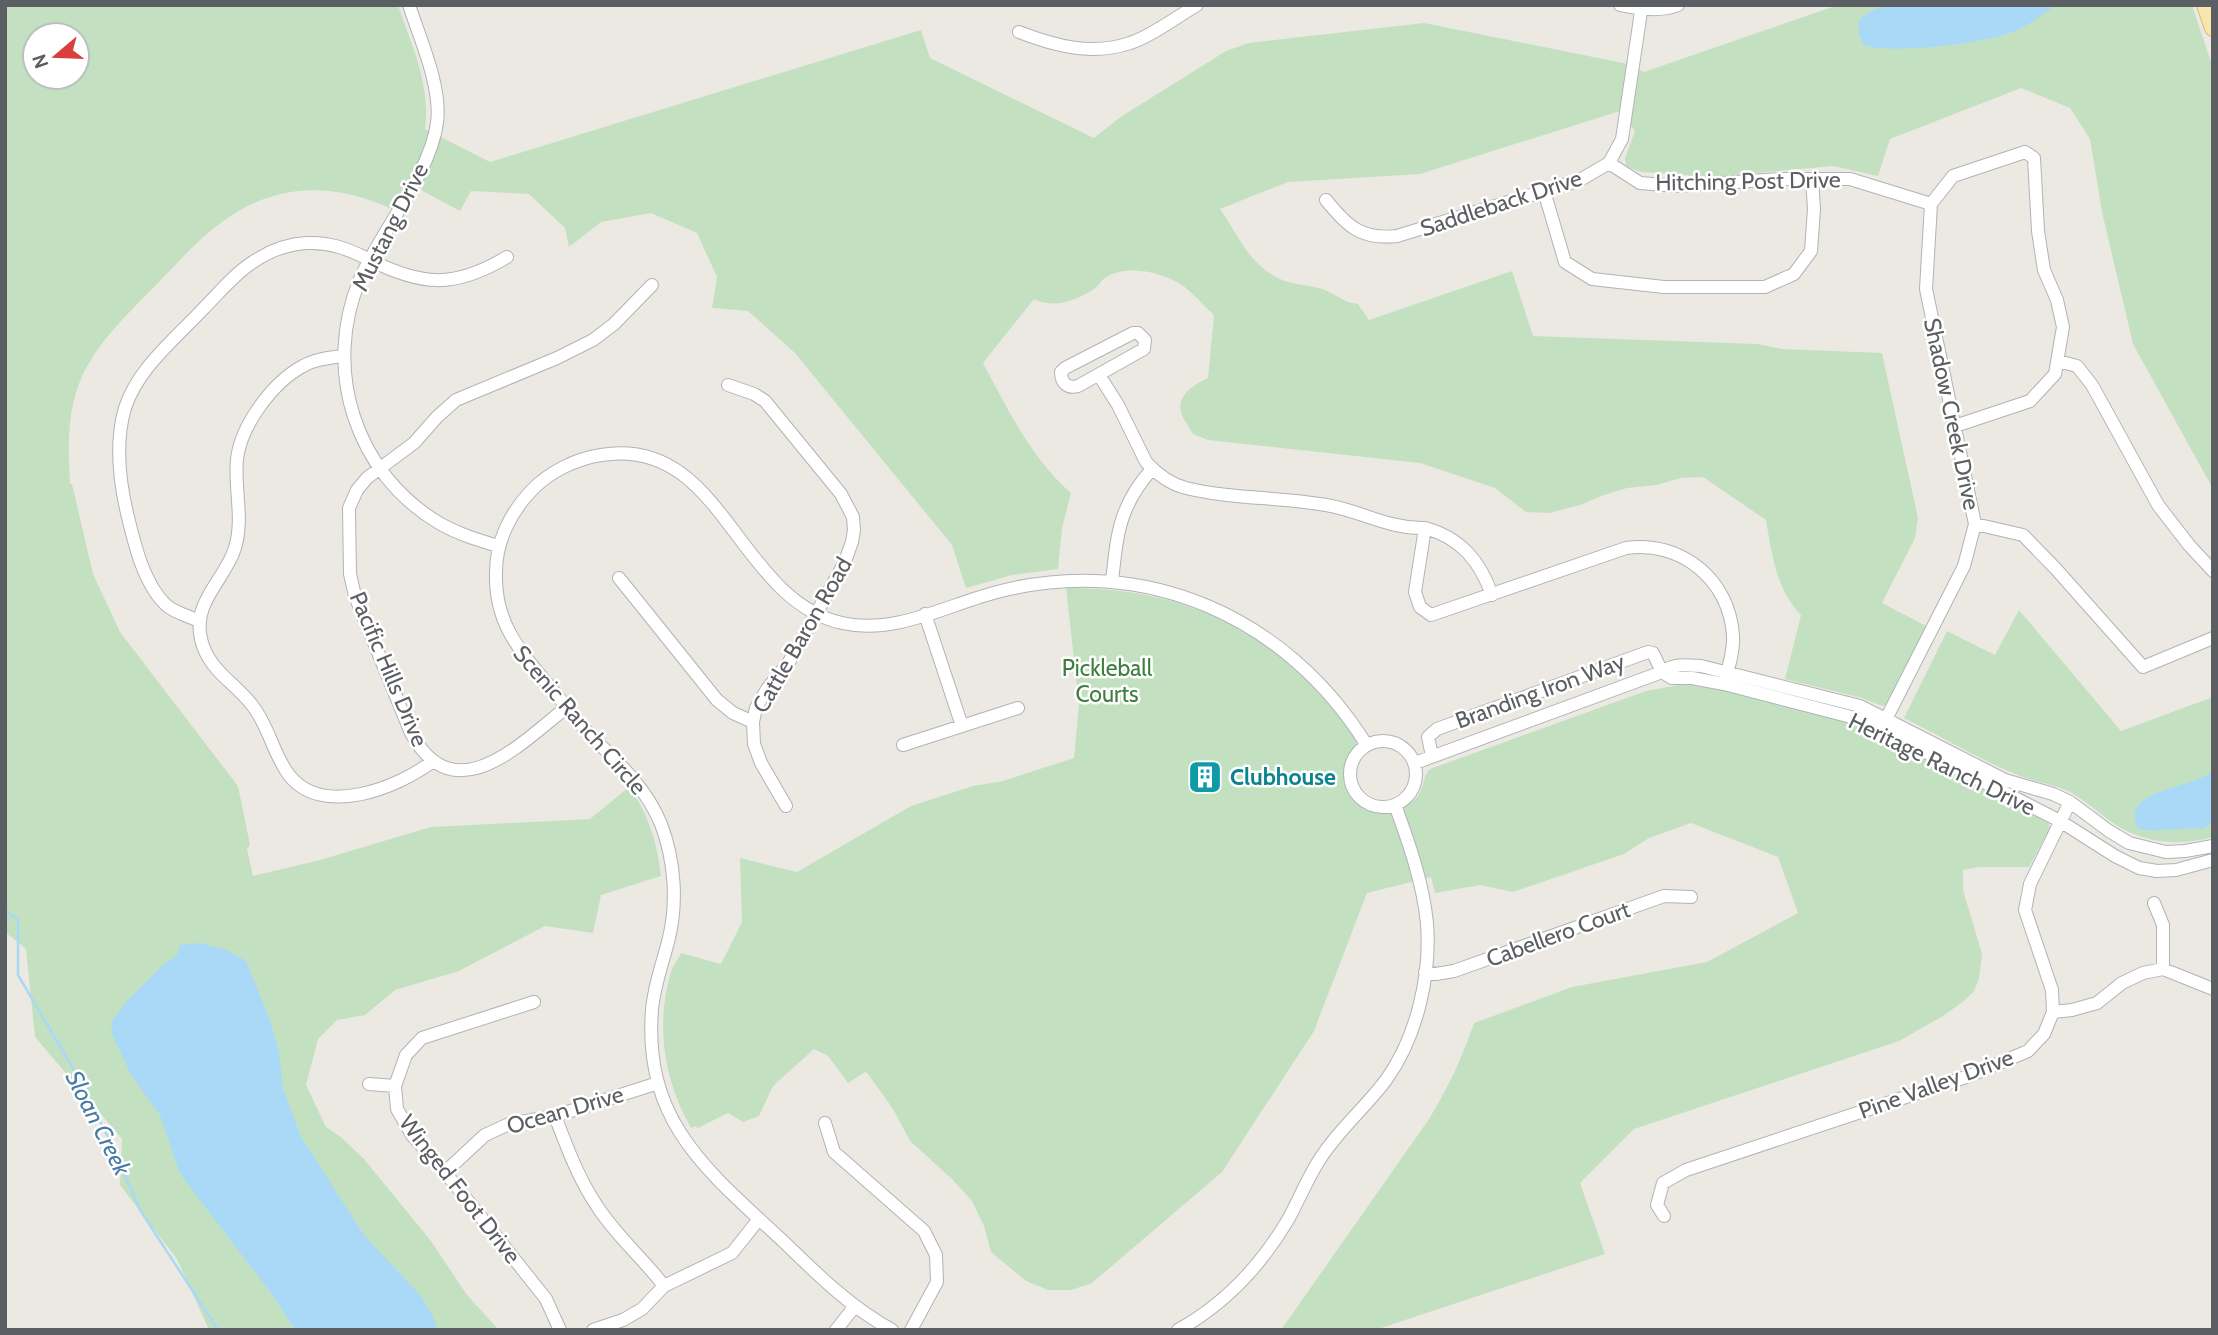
<svg xmlns="http://www.w3.org/2000/svg" width="2218" height="1335" font-family="Cabin,sans-serif">
	<rect width="100%" height="100%" fill="#ece9e3"/>
	<path fill="#c3e1c1" fill-rule="evenodd" d="M5,5H398C412,46 431,86 425,129L490,162L921,30L930,58L1094,138L1122,116L1226,51L1249,43L1424,23L1628,64L1644,72L1838,5H2192L2213,68V489L2133,344L2102,212L2090,139L2070,108L2021,88L1890,139L1878,176L1833,166L1712,177L1641,172L1626,166L1625,158L1635,131L1620,111L1420,174L1288,182L1220,209C1238,234 1249,265 1280,279C1293,285 1309,285 1323,289C1335,294 1345,303 1358,304L1369,320L1512,271L1533,336L1757,344L1782,349L1882,353L1918,518L1915,538L1882,603L1930,628L1890,704L1882,706L1862,698L1785,679L1801,615C1776,589 1772,555 1766,520L1703,477L1681,478L1656,485L1627,488L1604,495L1580,505L1549,513L1526,512L1495,488L1420,463L1208,440L1193,434C1189,427 1183,419 1181,412C1177,394 1195,384 1208,378L1214,315C1202,305 1188,286 1173,280C1154,271 1124,265 1105,278C1101,280 1099,286 1094,289C1076,301 1053,309 1034,299L983,363C1007,408 1031,458 1071,493L1062,528L1058,569L1012,575L966,588L952,545L795,353L748,311L712,308L717,277L697,233L651,213L601,222L569,247L565,228L529,194L471,191L460,211L421,190L425,183L411,175L392,209C331,181 272,183 218,225C194,243 174,267 153,288C125,317 94,345 79,384C67,416 68,450 70,484H72L93,574L120,632L238,786L250,845L247,849L253,876L320,860L431,827L590,819L629,787C649,815 657,842 661,876L601,895L593,933L545,926L459,971L395,990L365,1015L337,1020L318,1039L306,1085L326,1127L342,1138L364,1159L431,1241L467,1295L499,1330H209L177,1259L120,1185L122,1139L35,1037L26,949L5,932ZM35,35H77V77H35Z
		M1066,588C1193,587 1285,637 1357,741C1353,754 1343,762 1345,776C1348,812 1393,821 1416,798C1425,789 1422,776 1430,769L1646,691L1684,684L1712,687L1862,726L2047,819L2050,828L2029,867H1979L1963,870V890L1982,954L1979,979L1974,991L1964,1001L1943,1016L1899,1041L1634,1129L1580,1183L1605,1254L1375,1330H1281L1429,1119C1448,1088 1462,1058 1474,1023L1572,987L1707,962L1798,913L1778,857L1691,823L1649,838L1624,854L1513,892L1480,885L1435,893L1431,877L1367,893L1314,1031L1222,1172L1092,1283L1071,1290H1048L1026,1281L991,1252L984,1226L972,1201L952,1179L910,1141L893,1109L868,1074L865,1072L848,1083L828,1056L814,1049L773,1086L759,1116L743,1122L728,1113L698,1128L696,1126L691,1128C664,1081 655,1025 671,972C673,965 678,960 681,953L721,964L742,922L740,858L797,872L911,806L973,786L1003,781L1074,758L1079,704Z
		M2019,610L2121,731L2213,697V837C2177,847 2141,843 2110,821C2095,810 2083,798 2066,790C2051,784 2035,782 2020,776C1980,760 1942,737 1904,718L1947,631L1995,655Z"/>
	<path fill="#a9d9f6" d="M1886,5H2057C2044,13 2030,25 2015,31C1987,43 1891,55 1864,45L1859,35V20L1871,11Z
		M2213,771V822L2203,829C2181,827 2160,833 2138,829C2119,788 2190,790 2213,771Z
		M199,943L229,951L246,961L270,1020L279,1052L283,1088L301,1137L364,1235L421,1296L435,1321L437,1330H295L274,1297L180,1174L160,1115L131,1075L112,1034L111,1022L126,1002L164,964L177,955L180,945Z"/>
	<g fill="none" stroke-linecap="round" stroke-linejoin="round">
		<path stroke="#a9d9f6" stroke-width="2.5" d="M5,910L18,920V975L71,1065L110,1141L140,1210L218,1330"/>
		<g stroke="#b0b3b7" stroke-width="14">
			<path id="minor" d="M409,5C420,39 442,87 437,123C430,174 381,231 360,279C322,369 355,473 439,523C458,534 478,540 498,546
				M1620,5C1639,9 1659,12 1678,5
				M1019,32C1055,46 1092,56 1130,43C1150,37 1178,16 1197,5
				M1609,163L1640,183L1677,186L1781,179H1850L1931,204
				M1544,191L1565,262L1592,279L1664,287H1765L1794,274L1811,251L1814,209L1812,179
				M1326,200C1347,226 1361,240 1397,236L1580,180L1609,163L1622,139L1642,5
				M1931,204L1953,176L2025,152L2034,158L2038,231L2044,270L2057,300L2063,327L2055,374L2030,401L1955,426
				M1133,333H1138L1145,340L1144,349L1078,386C1068,389 1061,383 1061,372L1065,368Z
				M343,356C329,358 315,359 303,366C273,382 241,425 237,459C234,489 244,518 235,548C225,580 192,602 201,639C208,670 234,682 252,705C269,726 273,754 289,775C322,818 398,788 433,761
				M2058,361L2077,366L2092,385L2158,505L2189,545L2213,571
				M1099,375L1118,405L1146,462C1156,473 1170,484 1186,488C1231,499 1280,497 1326,505C1362,511 1388,529 1425,528L1415,592L1420,607L1431,615L1626,548C1681,540 1730,580 1733,636C1734,652 1728,669 1724,684
				M728,385L754,394L765,401L841,494L853,517L854,530L852,542L844,564L789,662L767,689L756,708L753,722L754,744L761,763L786,806
				M1975,524L2023,535L2056,569L2143,667L2213,638
				M1425,528C1461,538 1480,561 1492,595
				M619,578L717,700L733,713L753,722
				M1112,582C1117,534 1119,506 1152,469
				M925,614L962,726
				M199,621C189,616 175,613 166,605C143,583 134,542 127,513C119,479 115,442 125,408C138,368 175,339 203,309C219,293 234,274 253,262C269,251 288,244 307,243C330,242 348,249 368,259C421,286 454,289 507,257
				M1662,672L1672,678H1692L1724,684L1863,720L2060,821L2115,856L2139,868L2157,871L2176,870L2213,860
				M567,707C521,743 455,814 411,733L355,596L350,574L349,508L357,490L367,478L414,443L437,417L456,400L557,358L593,340L614,324L652,285
				M1883,725L1964,566L1975,524L1926,289L1931,204
				M1350 774a33 33 0 1 1 66 0a33 33 0 1 1-66 0Z
				M903,745L1018,708
				M1432,756L1428,737L1437,729L1648,652L1653,653L1662,672
				M1415,763L1662,672C1674,663 1687,665 1701,666L1860,706L2005,780L2053,794L2070,802L2109,831L2129,843L2166,852L2185,851L2213,846
				M2154,903L2163,925V969
				M1425,972L1436,974L1454,971L1664,896L1691,897
				M534,1002L422,1038L406,1055L395,1086L397,1109L412,1135L445,1172L546,1299L560,1330
				M2053,1012L2072,1010L2097,1003L2122,983L2143,973L2163,969L2213,989
				M369,1084L395,1086
				M555,1116C567,1147 578,1178 597,1206C616,1236 643,1258 664,1286
				M825,1123L834,1152L924,1231L936,1255L937,1282L911,1330
				M445,1172L485,1135L509,1124L555,1116L658,1083
				M1664,1216L1657,1205L1663,1183L1686,1170L1969,1076L2028,1051L2044,1034L2053,1012L2052,990L2025,910L2030,884L2070,802
				M593,1330L623,1320L642,1309L664,1286L732,1253L759,1219
				M836,1330L855,1306
				M892,1330C850,1307 818,1275 784,1242C709,1172 643,1123 652,1010C654,986 662,965 668,942C678,904 675,861 661,824C646,788 621,765 594,739C580,725 568,708 555,693C523,654 494,626 496,572C496,542 510,513 531,491C549,472 575,459 601,455C723,435 736,599 842,623C895,635 947,605 997,592C1144,553 1287,617 1366,744
				M1178,1330C1225,1304 1262,1264 1289,1218C1299,1199 1307,1180 1318,1162C1337,1131 1365,1108 1386,1080C1417,1037 1431,975 1427,923C1423,883 1409,843 1395,805"/>
		</g>
		<g stroke="#e3b865" stroke-width="18">
			<path id="major" d="M2205,5L2213,28"/>
		</g>
		<use href="#minor" stroke="#fff" stroke-width="12"/>
		<use href="#major" stroke="#f7e6ad" stroke-width="16"/>
	</g>
	<defs>
		<g id="building-square" transform="scale(1.75)"><rect x="-9" y="-9" width="18" height="18" rx="4" fill="#0f9aa8" stroke="#fff"/><path d="M-4-6H4V6H1V3H-1V6H-4ZM-2.5-4.3h1.7v1.8h-1.7ZM.8-4.3h1.7v1.8H.8ZM-2.5-1h1.7V.8h-1.7ZM.8-1h1.7V.8H.8Z" fill="#fff"/></g>
	</defs>
	<g fill-rule="evenodd">
		<use href="#building-square" x="1205" y="777"/>
	</g>
	<g text-anchor="middle" stroke-width="5" stroke-linejoin="round" paint-order="stroke">
		<g font-size="23" fill="#5b5e62" stroke="#fff">
			<text transform="translate(1748 181) rotate(-1)" y="8">Hitching Post Drive</text>
			<text transform="translate(1501 203) rotate(-18)" y="8">Saddleback Drive</text>
			<text transform="translate(390 227) rotate(-63)" y="8">Mustang Drive</text>
			<text transform="translate(1952 414) rotate(78)" y="8">Shadow Creek Drive</text>
			<text transform="translate(802 635) rotate(-60)" y="8">Cattle Baron Road</text>
			<text transform="translate(389 669) rotate(67)" y="8">Pacific Hills Drive</text>
			<text transform="translate(1540 691) rotate(-20)" y="8">Branding Iron Way</text>
			<text transform="translate(580 720) rotate(49)" y="8">Scenic Ranch Circle</text>
			<text transform="translate(1942 764) rotate(26)" y="8">Heritage Ranch Drive</text>
			<text transform="translate(1558 934) rotate(-20)" y="8">Cabellero Court</text>
			<text transform="translate(1936 1084) rotate(-20)" y="8">Pine Valley Drive</text>
			<text transform="translate(565 1110) rotate(-16)" y="8">Ocean Drive</text>
			<text transform="translate(460 1189) rotate(52)" y="8">Winged Foot Drive</text>
		</g>
		<g font-size="23" fill="#3e7f3d" stroke="#fff">
			<text x="1107" y="676">Pickleball<tspan x="1107" dy="26">Courts</tspan></text>
		</g>
		<g font-size="23" font-weight="bold" fill="#0d838f" stroke="#fff" text-anchor="start">
			<text x="1230" y="785">Clubhouse</text>
		</g>
		<g font-size="24" font-style="italic" fill="#487ba6" stroke="#fff">
			<text transform="translate(98 1123) rotate(63)" y="8">Sloan Creek</text>
		</g>
	</g>
	<rect width="2218" height="1335" fill="none" stroke="#5b5e62" stroke-width="14"/>
	<g transform="translate(56 56) rotate(251)"><circle r="33" fill="#ffffff" stroke="#bdbfc0" stroke-width="2"/>
	<path d="M0-5L12 26L0 18L-12 26Z" fill="#d8403d"/>
	<text y="-10" font-size="19" font-weight="bold" text-anchor="middle" fill="#5b5e62">N</text>
	</g>
</svg>
